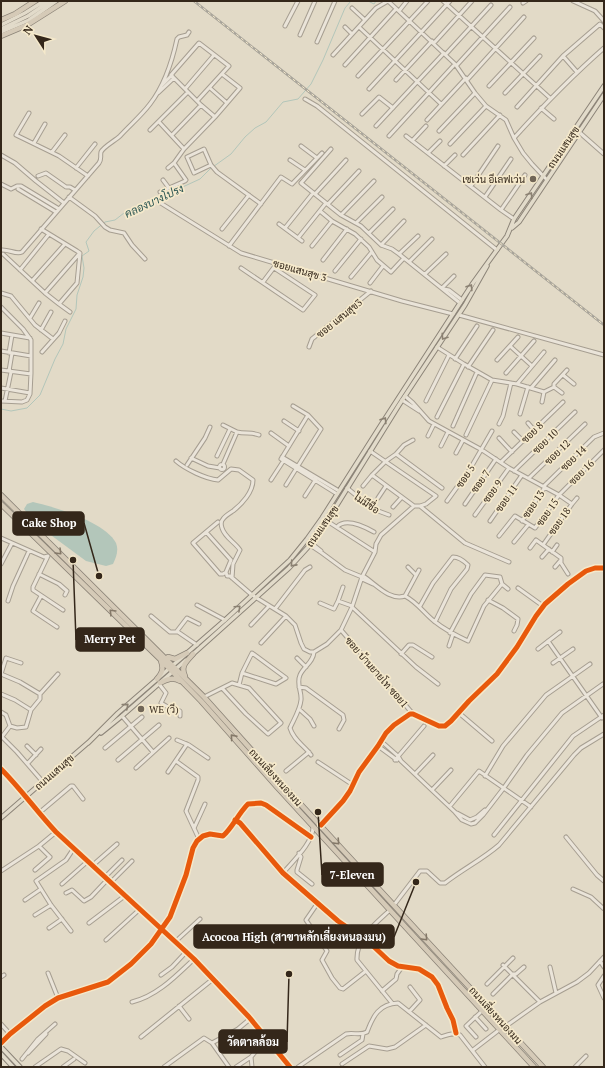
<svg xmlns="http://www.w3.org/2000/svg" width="605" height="1068" font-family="'PT Serif',Sarabun,serif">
	<rect width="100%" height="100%" fill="#e2dac7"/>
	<path fill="#b3c6ba" d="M33,502C55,507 105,522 116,543C119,550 116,558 113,564L106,566L86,561L44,530L31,518L24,509L27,504Z"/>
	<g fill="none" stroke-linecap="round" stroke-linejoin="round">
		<path stroke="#b3c6ba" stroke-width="1" d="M368,1L374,4L376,1
			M1,409L11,411L27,408L40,395L55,359L63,344L66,329L76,309L77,295L83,277L84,268L82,256L89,251L86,242L94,231L105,222L115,220L124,213L142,209L150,202L200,179L210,169L231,154L245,137L255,128L266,122L283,102L298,99L311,84L323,60L345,8L351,1"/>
		<g stroke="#a69e91" stroke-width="5">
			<path id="minor" d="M388,1L455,64L475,93L486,106L506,120L514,138L523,153L532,164L547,180
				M443,1L550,98
				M573,1L595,11L604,21
				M523,3L526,1
				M352,8L365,20
				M399,11L407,1
				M285,26L298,1
				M345,27L352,34
				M359,27L441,104
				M300,35L315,1
				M317,42L335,1
				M434,43L472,1
				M446,54L491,5
				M333,55L376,8L388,1
				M563,56L577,72
				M345,65L396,9
				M457,65L510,7
				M358,76L428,1
				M396,80L432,41
				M467,80L524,17
				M162,85L172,75
				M489,86L534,38
				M210,88L227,103
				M185,89L214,55
				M369,89L450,1
				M158,93L174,78
				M505,93L540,56
				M305,99L317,106L497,250
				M197,101L229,66L199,43L171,75L201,105L215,117
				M517,107L563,56L600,24L604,28
				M541,108L554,119
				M29,113L16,135L59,156L88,176
				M362,114L379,97L393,108
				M427,120L466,78
				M159,122L184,149
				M376,126L444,53
				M150,130L188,92
				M439,131L475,93
				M579,132L604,154
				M172,135L201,105
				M389,136L455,64
				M406,136L501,210L514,219
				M514,138C543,106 572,76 604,48
				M412,141L426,126
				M34,143L45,124
				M450,144L486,106
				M301,146L317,158
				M204,149L211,165L194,173L187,157Z
				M331,149L301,183L341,215L361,226L381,245L392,249L399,254L460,303
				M52,152L65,135
				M428,153L440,141
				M1,155L15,163L36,181L64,203
				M463,155L500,115
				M290,160L305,170
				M211,165L217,172L261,204
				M444,166L455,155
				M76,168L95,144
				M168,168L174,163
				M38,176L46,173L66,187H70L75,190
				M163,180L169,188
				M1,184L11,189L17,186H21L59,209
				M471,186L498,146
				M18,189L56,212
				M160,192L185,181L186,180L174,163L184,149L215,117L240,88L222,74
				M315,194L346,160
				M69,197L95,216L105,227L110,230L124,233L132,245L145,259
				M485,197L511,159
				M159,202L241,253L402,301L453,314
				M328,204L359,171
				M501,210L525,175
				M320,211L332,221L355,234L369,247L377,260L391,272L404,258
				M341,215L374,181
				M356,223L382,197
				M279,224L302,241
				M285,228L313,193
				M41,229L77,251L80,253L77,283L59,304L45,293L32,281L65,244
				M222,229L249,195
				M369,233L393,209
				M298,238L326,203
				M381,245L404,221
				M229,246L281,177L292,184L322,153
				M312,246L332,221
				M1,250C9,249 16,255 22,252L99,163C102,159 100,156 101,152C103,147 116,140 120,136C130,125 141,116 150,104C164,86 172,62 177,39L179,37L187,35L189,32
				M3,254L32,281
				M399,254L418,236
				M323,260L347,229
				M409,262L432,239
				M241,268L303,310L315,295L274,268
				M20,270L49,234
				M335,271L361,239
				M425,274L446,254
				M351,277L371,253
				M263,282L275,266
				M370,283L383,266
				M442,288L454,276
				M444,289L449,290L462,300
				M1,293L11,296L35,325L53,339
				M45,293L79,254
				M59,304L70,312
				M1,307L23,329L31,340V373L30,394L27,400L22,402L1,401
				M459,315L604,355
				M30,318L39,303
				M41,330L51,312
				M1,333L30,338
				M510,346L532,366
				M309,347L312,339L371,291
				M437,347L464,364L492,380L517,384L544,392L554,387V384L567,370
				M1,351L31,356
				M42,352L59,333L65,321
				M9,353L12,335
				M455,359L477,326
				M497,360L518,337
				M468,367L493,330
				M1,370L31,374
				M9,371L12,353
				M506,373L534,341
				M563,375L574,384
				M517,384L544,352
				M554,387L562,393
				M1,388L30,393
				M531,388L555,360
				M405,396L413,403L429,421L482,450L509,468L559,495L572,504
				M402,400L419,411
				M5,401L11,372
				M426,401L449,355
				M542,402L544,392
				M520,414L528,387
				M308,415L281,459L337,494
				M437,417L464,364
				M284,421L299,431
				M528,423L534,430
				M499,424L503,416L511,383
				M223,425L237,432
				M453,426L477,372
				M514,432L523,441
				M271,433L289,446
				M466,435L492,380
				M428,436L434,424
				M499,438L512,452
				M441,446L448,432
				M370,451L436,496L426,504L420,506
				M456,453L463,440
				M396,454L442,488
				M217,456L230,429
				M282,457L339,491
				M191,458L208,466L220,468
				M176,461C185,469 206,479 218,480L231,469L239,470L253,480C253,492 242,504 233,511C230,513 225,516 223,519C221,521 221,525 222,528C225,538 235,542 240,550L233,564L232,578
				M501,462L563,402
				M223,464L237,432C245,434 252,432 259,435
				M219.5 467a2.5 2.5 0 1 1 5 0a2.5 2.5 0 1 1-5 0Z
				M187,465L205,438L210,427
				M514,471L575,412
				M372,475L414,506H420L465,543L509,562
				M529,478L585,424
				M271,480L284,460
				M286,485L321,429L308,415L293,406
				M363,486L372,475L386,461L396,454L404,445L413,440
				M544,486L594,437L604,433
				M347,488L373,509L389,515
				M305,496L316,479
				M378,498L386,486
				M447,501L470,469L492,431
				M465,504L496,459
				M393,507L402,497
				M475,515L509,468
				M327,521L375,552
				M490,521L522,475
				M522,521L545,487
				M337,527C346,517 365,527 374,532
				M206,532L231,560L226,572L223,574H220L193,543L218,522
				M499,536L515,516L535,528L559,495L604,450
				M1,538L44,557L48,556
				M514,542L528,525
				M311,543L321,551
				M310,545L322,553L345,570L362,577
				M543,545L572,504L577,498
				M530,548L536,540L561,558V563L568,574
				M552,552L557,545
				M48,556L33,587V590L63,610
				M542,557L549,549
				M1,564L12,543
				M408,567L416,575
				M555,567L561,560
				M226,572L227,576H230L252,595L286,616L295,625L301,643L304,649L310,652H314L327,644L341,630L352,607L362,577L375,552L376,544L381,535L414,506
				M39,574L59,584L67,591L65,595
				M363,576C376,584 389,601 405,596C418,603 424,613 434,621C445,630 455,635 468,641L484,606L502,584
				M362,579L373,584
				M343,587L338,601L352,606
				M518,588L543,606
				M41,596L33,611L57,627
				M405,596L419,570
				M488,600L503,608L518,619L517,625L514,631
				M8,601L13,586L29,551
				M320,603L334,609L338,601
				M197,605L225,620
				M420,606L433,583L453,557C459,557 464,561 468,565L467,569L451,589L435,622
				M352,607L416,667L438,684
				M275,609L305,570L310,567
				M151,616L170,632H178
				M251,625L269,606
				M341,630L413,714
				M450,633L471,594L485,575L500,577L502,584L508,589
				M548,641L602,718
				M261,643L286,616
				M197,645L178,632L177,631L187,618L199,624
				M449,646L453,634
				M538,649L560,632
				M401,654L409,645H413L432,657
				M297,658L306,667
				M553,663L573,649
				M1,674L20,682L40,694
				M1,674L6,658L21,663
				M159,684L166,693L161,703L166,706L180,711V716
				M239,685L242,673L252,653L286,678L276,684L242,673
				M299,687L306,688L343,715L344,720L339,729
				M1,694L15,700L31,710
				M204,697L232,683L249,688L281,723L268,734L246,714L222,688
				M299,709L310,719L314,726
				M1,712L6,715L10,726
				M459,713L492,741
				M122,716L153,752
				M1,736L17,752L43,782
				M1,738L10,726L17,728L26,727L31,710L40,699V694L58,674
				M177,740L189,745L208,758
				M381,741L398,756L401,761L455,812L462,820L471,824L475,823L483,815L503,789L527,755L562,713L603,684
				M27,746L36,755
				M378,746L397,760
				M105,748L142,717
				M311,755C304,745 294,741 290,728C294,719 300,710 301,700C302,692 296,684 300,675C304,666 313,663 314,652
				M118,760L159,725
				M395,760L424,726
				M176,761L198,777V780L186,811L199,839
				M318,762L353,785
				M28,763L41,749
				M136,768L169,738
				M1,769C21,789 37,812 56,832L194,959L249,1017L290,1067
				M286,771L309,752
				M168,772L187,744
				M415,774L433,755
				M485,776L503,746L546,695L590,664
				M432,790L451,770
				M450,806L479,771L531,807
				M39,813L71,786H73L83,799
				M457,813L470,820L477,817L485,810
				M235,820L240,823L283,873L338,921L371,944L389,961L398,966L419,969L432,977L438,985L447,1008L453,1020L456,1033
				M321,825L343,801L350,791L359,772L378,746L386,733L394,725L410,714H413L439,726H445L451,721L469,701L497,674L517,647L536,616L545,604L568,584L586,571L595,568H604
				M194,828L205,804
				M494,835L573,736L604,715
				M566,837L597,875L604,881
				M299,853L301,857L297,870V872L312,884
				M93,865L117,844
				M35,870L50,857L39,846
				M1,871L39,846L56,832
				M283,873C293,861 313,843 313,827
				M105,877L122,860
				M111,882L132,861
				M62,884L88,861
				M573,889L591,897L604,909
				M66,893L72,890L84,901L91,897L108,879
				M25,900L41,889
				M317,904L306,920L327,951L322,960L332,978L340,988L343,989L366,971
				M394,905L420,871H427L440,883H445C463,869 483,859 499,845L574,755L581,748L604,734
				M390,910C375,924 356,938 357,960L392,1003
				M35,915L51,905
				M89,923L126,895
				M49,928L62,919
				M71,931L51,905L36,881L66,860L74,848
				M106,940L140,909
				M176,941L200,919
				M322,942L340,923
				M600,961L604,967
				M503,965L540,1002
				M550,967L556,993
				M48,973L58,998
				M161,975L172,967L187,951
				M604,976L598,985L604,998
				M1,977L4,975
				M487,984L513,958
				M382,991L396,979L397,974L402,967
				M493,994L513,974H516L524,967
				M132,1002C157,996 176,976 194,959
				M179,1006L189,1019
				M409,1012L420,1000L410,987
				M475,1017L486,1029
				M1,1024L10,1034
				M506,1026L540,1002L577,982L589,973L604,957
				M141,1037L213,979
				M476,1037L466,1026L482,1011
				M1,1043L10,1034L45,1006L58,998L108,982L131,964L151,944L170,917L186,875L193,848L197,841L203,836L210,834L223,836C233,827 238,814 248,804L261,803L266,805L311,837
				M212,1043L229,1067
				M473,1050L499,1030
				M28,1053L46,1034
				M340,1055L362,1040L363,1034
				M251,1057L252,1067
				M22,1059L38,1039L55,1024
				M342,1064L369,1046L387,1049L395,1047L426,1025
				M35,1067L61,1049L68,1051L85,1063
				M63,1067L74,1059
				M164,1067L204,1038L212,1043L238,1029L250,1019
				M236,1067L251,1057L266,1039
				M298,1067L346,1034C353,1032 360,1036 367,1032C373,1016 379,1004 398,1003L441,1037C447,1035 453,1032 460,1035L485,1067
				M575,1067L586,1056"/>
		</g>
		<g stroke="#8c8478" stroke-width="5.5">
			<path id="major" d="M1,25L25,13L44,1
				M1,29L28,16L50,1
				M1,32L29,20L56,1
				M512,228L519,222L604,95
				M192,655L289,568L310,545L327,521L399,405L465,305L487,266
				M101,733L122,716L186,660
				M88,743L118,713L225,620L290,560L307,539L322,518L381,425L473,283L507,236L514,219L604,86
				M1,818L90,741
				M1,1047L20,1067
				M1,1054L13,1067"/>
		</g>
		<g stroke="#8c8478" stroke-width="6">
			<path id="highway" d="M1,20L15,14L35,1
				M1,36L27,25L65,1
				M1,495L204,697L281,783L543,1067
				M1,504L160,659L201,701L277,787L534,1067
				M168,657L175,659L187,653
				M185,676C180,666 187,661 193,654
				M157,679C162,673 164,669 161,661
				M160,683C167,679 173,677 180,681"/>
		</g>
		<use href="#minor" stroke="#eae4d9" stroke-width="3"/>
		<use href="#major" stroke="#e2dbca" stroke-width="3.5"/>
		<use href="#highway" stroke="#d5cab7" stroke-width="4.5"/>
		<g stroke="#a8a49a" stroke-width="2.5">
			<path id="rail" d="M194,1L604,325"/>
		</g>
		<use href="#rail" stroke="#f5e9cb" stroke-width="1" stroke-dasharray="3" stroke-linecap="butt"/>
		<g stroke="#f5e9cb" stroke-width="8">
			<path id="cycleway" d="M1,769C21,789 37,812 56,832L194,959L249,1017L290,1067
				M235,820L240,823L283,873L338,921L371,944L389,961L398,966L419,969L432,977L438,985L447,1008L453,1020L456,1033
				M321,825L343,801L350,791L359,772L378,746L386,733L394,725L410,714H413L439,726H445L451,721L469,701L497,674L517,647L536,616L545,604L568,584L586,571L595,568H604
				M1,1043L10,1034L45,1006L58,998L108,982L131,964L151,944L170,917L186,875L193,848L197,841L203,836L210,834L223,836C233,827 238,814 248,804L261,803L266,805L311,837"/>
		</g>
		<use href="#cycleway" stroke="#e8590c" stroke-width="5"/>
	</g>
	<defs><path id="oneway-chevron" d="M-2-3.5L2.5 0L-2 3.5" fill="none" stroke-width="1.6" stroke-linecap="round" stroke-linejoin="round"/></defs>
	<g stroke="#8b8172">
		<use href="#oneway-chevron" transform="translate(530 195) rotate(-56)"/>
		<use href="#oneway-chevron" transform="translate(470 287) rotate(-57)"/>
		<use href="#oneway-chevron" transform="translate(444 337) rotate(124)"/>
		<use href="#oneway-chevron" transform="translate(384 420) rotate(-57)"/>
		<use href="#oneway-chevron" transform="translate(293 564) rotate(132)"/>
		<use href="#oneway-chevron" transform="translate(238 608) rotate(-43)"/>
		<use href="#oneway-chevron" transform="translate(126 706) rotate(-41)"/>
	</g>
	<g stroke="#847868">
		<use href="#oneway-chevron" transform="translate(59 552) rotate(45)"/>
		<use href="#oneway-chevron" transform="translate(112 612) rotate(-135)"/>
		<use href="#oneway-chevron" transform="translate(233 737) rotate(-131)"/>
		<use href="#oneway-chevron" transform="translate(337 842) rotate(47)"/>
		<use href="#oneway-chevron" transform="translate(425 938) rotate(47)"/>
	</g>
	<g fill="#716657" stroke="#f5e9cb" stroke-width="1.5">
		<circle cx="533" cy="179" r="4"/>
		<circle cx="141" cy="709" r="4"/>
	</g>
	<g text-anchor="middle" stroke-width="3.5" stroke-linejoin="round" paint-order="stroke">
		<g font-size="10" fill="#34271a" stroke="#f5e9cb">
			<text transform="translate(563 147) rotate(-56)" y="4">ถนนแสนสุข</text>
			<text transform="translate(300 270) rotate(16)" y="4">ซอยแสนสุข 3</text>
			<text transform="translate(339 318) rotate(-39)" y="4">ซอย แสนสุข3</text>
			<text transform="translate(532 432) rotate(-44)" y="4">ซอย 8</text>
			<text transform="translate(545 441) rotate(-44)" y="4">ซอย 10</text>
			<text transform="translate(557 452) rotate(-44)" y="4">ซอย 12</text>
			<text transform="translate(573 458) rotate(-44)" y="4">ซอย 14</text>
			<text transform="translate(581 472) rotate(-45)" y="4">ซอย 16</text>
			<text transform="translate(465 476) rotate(-56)" y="4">ซอย 5</text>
			<text transform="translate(480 481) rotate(-55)" y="4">ซอย 7</text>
			<text transform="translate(492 491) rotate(-54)" y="4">ซอย 9</text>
			<text transform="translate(506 498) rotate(-55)" y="4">ซอย 11</text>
			<text transform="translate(367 503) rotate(34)" y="4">ไม่มีชื่อ</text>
			<text transform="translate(533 504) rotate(-56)" y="4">ซอย 13</text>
			<text transform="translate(547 512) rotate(-55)" y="4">ซอย 15</text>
			<text transform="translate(559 521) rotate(-55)" y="4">ซอย 18</text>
			<text transform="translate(322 526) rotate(-55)" y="4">ถนนแสนสุข</text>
			<text transform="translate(377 672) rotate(49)" y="4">ซอย บ้านยายโท ซอย1</text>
			<text transform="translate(54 772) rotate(-41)" y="4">ถนนแสนสุข</text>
			<text transform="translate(276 777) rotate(48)" y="4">ถนนเลี่ยงหนองมน</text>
			<text transform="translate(496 1015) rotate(48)" y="4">ถนนเลี่ยงหนองมน</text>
		</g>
		<g font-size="10" fill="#34271a" stroke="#f5e9cb" text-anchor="end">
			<text x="525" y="183">เซเว่น อีเลฟเว่น</text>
			<text x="149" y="713" text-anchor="start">WE (วี)</text>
		</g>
		<g font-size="11" font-style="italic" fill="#295451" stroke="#f5e9cb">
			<text transform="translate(154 201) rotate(-25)" y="4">คลองบางโปรง</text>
		</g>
	</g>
	<path fill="none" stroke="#34271a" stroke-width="1.5" d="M99 576L84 523M73 560L76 640M318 812L322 875M416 882L394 937M289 974L287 1042"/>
	<g fill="#34271a" stroke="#f5e9cb" stroke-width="1.5">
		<circle cx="99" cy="576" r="4"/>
		<circle cx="73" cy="560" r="4"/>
		<circle cx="318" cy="812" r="4"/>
		<circle cx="416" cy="882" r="4"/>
		<circle cx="289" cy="974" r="4"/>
	</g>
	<g fill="#34271a" stroke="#34271a" stroke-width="1.5">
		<rect x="13" y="512" width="71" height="23" rx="4"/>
		<rect x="76" y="628" width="68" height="23" rx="4"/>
		<rect x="322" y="863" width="61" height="23" rx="4"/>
		<rect x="194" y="925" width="200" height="23" rx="4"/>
		<rect x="219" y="1030" width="68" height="23" rx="4"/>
	</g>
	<g font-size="11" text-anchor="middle" font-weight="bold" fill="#fff">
		<text x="49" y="527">Cake Shop</text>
		<text x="110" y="643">Merry Pet</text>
		<text x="352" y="879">7-Eleven</text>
		<text x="294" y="941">Acocoa High (สาขาหลักเลี่ยงหนองมน)</text>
		<text x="253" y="1046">วัดตาลล้อม</text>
	</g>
	<rect width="605" height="1068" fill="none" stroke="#34271a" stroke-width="4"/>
	<g transform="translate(36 36) rotate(306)" stroke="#f5e9cb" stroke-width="3" paint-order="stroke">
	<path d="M0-3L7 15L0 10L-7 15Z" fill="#34271a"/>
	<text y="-6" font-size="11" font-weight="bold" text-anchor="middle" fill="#34271a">N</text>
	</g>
</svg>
